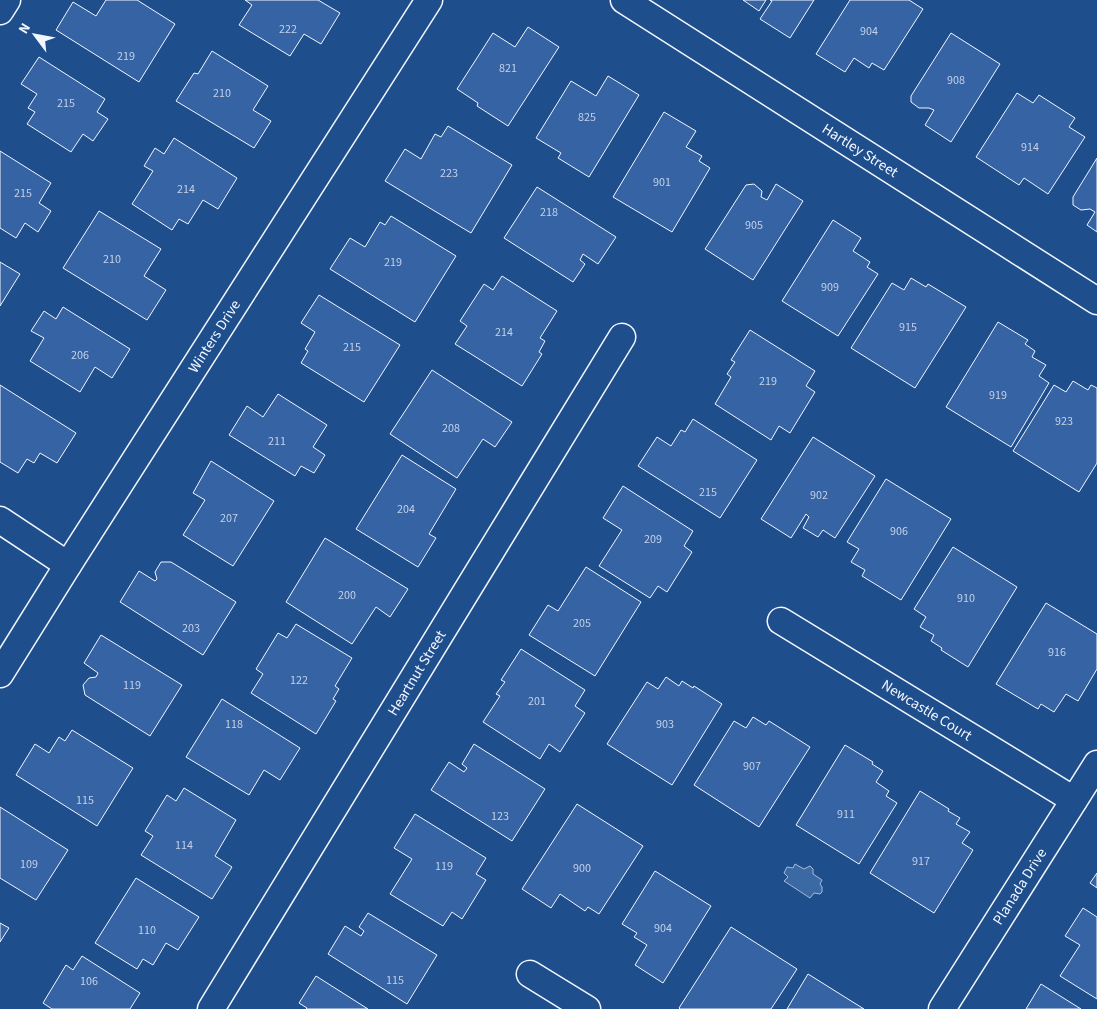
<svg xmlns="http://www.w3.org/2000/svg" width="1097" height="1009" font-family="'Source Sans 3',sans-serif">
	<rect width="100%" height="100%" fill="#1f4e8c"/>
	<path fill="#3b69a3" stroke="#a8bbd7" d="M795,864L804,869L810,866L813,869V874L822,880L820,884L822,887V892L820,894L814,893L810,898L784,881L788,877L784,873L787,867L793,868Z"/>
	<path fill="#3563a3" stroke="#f2f6ff" d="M106,0H137L175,24L139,82L56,30L73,2L96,16Z
		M245,0H318L340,13L321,44L304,34L290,56L239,25L252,5Z
		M743,0H766L759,11Z
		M770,0H814L790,38L760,19L772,1Z
		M850,0H909L923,9L884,70L872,63L869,68L854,58L845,72L816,54Z
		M528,27L559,47L508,126L477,106L478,103L457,89L493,33L515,47Z
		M951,33L1000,64L951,142L925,125L934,110L929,108H919L911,102V96Z
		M212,51L268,86L253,110L271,121L254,148L176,101L194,73L198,74Z
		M39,57L105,99L97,112L108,119L93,141L83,134L71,152L27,124L35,112L28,108L37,94L21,84Z
		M608,76L639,95L589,177L558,158L561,153L536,138L571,81L596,96Z
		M1017,93L1033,103L1039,95L1075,118L1069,127L1085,137L1048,194L1024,178L1019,185L976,157Z
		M664,112L696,131L686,147L702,156L699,161L710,168L672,232L613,197Z
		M448,126L512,165L471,233L385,181L405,149L421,159L435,134L441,137Z
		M174,138L237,178L218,209L203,200L188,224L179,219L172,230L132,204L153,171L144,166L155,148L164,154Z
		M0,151L51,183L39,203L51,211L38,232L25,223L16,238L0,228Z
		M1097,158V232L1087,225L1095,212L1090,209L1081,210L1073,205V197Z
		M754,184L762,191L761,197L767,200L776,184L803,201L753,280L705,249L746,185Z
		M537,187L616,237L598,264L583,254L580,260L585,264L573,282L504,238Z
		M99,211L161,249L144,276L166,290L147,320L63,268Z
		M391,216L456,256L415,322L330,269L350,238L365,247L380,222L385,225Z
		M833,220L861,238L853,251L870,262L867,267L878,274L838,336L782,301Z
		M0,262L20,274L0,306Z
		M502,276L557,311L540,338L545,341L539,352L542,354L522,386L455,344L467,326L460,321L484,284L493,290Z
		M911,278L926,287L928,284L966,307L915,388L851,348L892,283L904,290Z
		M319,295L400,345L364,402L301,363L308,351L305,349L315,332L301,323Z
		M63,307L130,349L112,378L95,367L80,392L30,361L44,338L31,331L44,311L56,319Z
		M998,322L1028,340L1025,344L1035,351L1032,357L1046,365L1039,376L1049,383L1011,447L946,407Z
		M750,330L815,371L806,386L815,392L790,433L779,426L771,440L715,404L731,377L727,374L735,362L731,360Z
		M432,370L512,422L495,447L483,439L457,478L390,434Z
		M1073,381L1088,390L1091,385L1097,388V463L1079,492L1013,451L1054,385L1066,392Z
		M0,385L76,433L57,463L40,453L34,463L27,459L18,473L0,462Z
		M278,394L327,425L313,447L325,455L314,473L301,466L295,476L229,435L247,406L263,417Z
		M693,419L757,460L720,518L638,466L657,437L671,446L681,430L685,432Z
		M813,437L875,476L835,538L823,530L818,537L803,528L809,517L806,514L791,538L761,519Z
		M402,455L456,489L429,534L436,538L418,567L356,529Z
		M211,461L274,501L233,566L183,535L205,500L193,493Z
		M886,479L951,519L901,600L862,576L865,570L851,562L859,549L847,542Z
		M623,486L693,531L684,546L692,552L667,592L658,586L650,598L599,566L622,530L603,518Z
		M325,538L408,589L390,617L376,607L352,644L286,602Z
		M953,547L1017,587L968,667L941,650L942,648L931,641L934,635L920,627L926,617L914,609Z
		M161,562H171L236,602L203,655L120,602L139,571L155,581L157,579L155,572Z
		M586,567L641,602L595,676L529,635L548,605L558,611Z
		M1046,603L1097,634V669L1078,701L1066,694L1054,712L1041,704L1038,709L996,684Z
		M296,624L352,658L335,686L339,689L333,699L336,701L316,734L251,693L263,674L256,669L278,633L287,638Z
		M101,635L182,685L150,736L85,695L83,685L89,678L96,677L98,673L84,663Z
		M521,649L585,690L575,706L585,713L560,752L549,744L540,759L483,722L500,696L496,694L505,682L501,680Z
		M666,677L679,686L682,681L693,688L694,686L722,704L672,785L607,744L647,682L658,689Z
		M222,699L300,748L280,780L264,770L249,795L186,757Z
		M753,717L766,725L769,721L810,747L759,827L694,785L734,721L746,728Z
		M72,730L133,768L97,826L16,775L35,744L49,753L59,737L65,741Z
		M474,744L545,789L512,841L431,790L449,762L464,772L467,768L462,764Z
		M845,745L873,762L872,764L883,771L876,782L889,791L886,796L897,803L859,864L796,825Z
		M184,788L236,820L215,856L232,867L212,899L141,855L153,836L145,831L167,795L176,801Z
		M920,791L949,809L948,811L960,818L956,824L970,832L962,843L973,850L934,913L870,873Z
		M577,804L643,846L599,914L588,907L585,911L560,894L551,908L522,889Z
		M0,807L68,850L36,900L0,878Z
		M415,814L486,858L476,874L486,880L462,919L452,912L443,926L390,894L412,859L394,848Z
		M655,871L711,906L663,983L635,965L647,945L634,937L637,933L622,924Z
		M1097,873V888L1090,883Z
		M136,878L199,917L178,950L166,943L153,965L143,959L137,969L95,943Z
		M1083,908L1097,917V999L1060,976L1080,945L1065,936Z
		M368,913L437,955L407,1004L328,954L345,926L361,936L364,931L359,927Z
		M0,923L9,928L0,942Z
		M731,927L797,969L771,1009H680L679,1008Z
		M82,956L140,993L130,1009H52L43,1003L66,965L73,970Z
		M808,974L864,1009H787Z
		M316,976L368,1009H306L307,1008L299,1003Z
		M1041,984L1081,1009H1026Z"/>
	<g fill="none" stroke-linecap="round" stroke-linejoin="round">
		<g stroke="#f2f6ff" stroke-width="29">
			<g id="street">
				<path id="s1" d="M624,0L1097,301"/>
				<path d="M0,11L7,0"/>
				<path d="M0,520L68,565"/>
				<path id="s2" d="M781,621L1074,800"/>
				<path id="s3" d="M0,674L68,565L429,0"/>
				<path d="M530,974L587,1009"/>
				<path id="s4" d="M211,1009L622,337"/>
				<path id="s5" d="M942,1009L1097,764"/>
			</g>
		</g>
		<use href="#street" stroke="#1f4e8c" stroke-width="26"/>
	</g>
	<g text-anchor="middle" stroke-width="4" stroke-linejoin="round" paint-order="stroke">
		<g font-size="12" fill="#c3d1e8">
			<text x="288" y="33">222</text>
			<text x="869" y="35">904</text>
			<text x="126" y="60">219</text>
			<text x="508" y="72">821</text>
			<text x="956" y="84">908</text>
			<text x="222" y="97">210</text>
			<text x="66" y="107">215</text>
			<text x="587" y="121">825</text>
			<text x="1030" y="151">914</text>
			<text x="449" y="177">223</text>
			<text x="662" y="186">901</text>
			<text x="186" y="193">214</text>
			<text x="23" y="197">215</text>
			<text x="549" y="216">218</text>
			<text x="754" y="229">905</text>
			<text x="112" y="263">210</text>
			<text x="393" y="266">219</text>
			<text x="830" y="291">909</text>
			<text x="908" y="331">915</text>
			<text x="504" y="336">214</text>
			<text x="352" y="351">215</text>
			<text x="80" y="359">206</text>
			<text x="768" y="385">219</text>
			<text x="998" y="399">919</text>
			<text x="1064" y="425">923</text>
			<text x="451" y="432">208</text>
			<text x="277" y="445">211</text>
			<text x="708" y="496">215</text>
			<text x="819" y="499">902</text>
			<text x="406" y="513">204</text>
			<text x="229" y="522">207</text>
			<text x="899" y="535">906</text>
			<text x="653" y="543">209</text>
			<text x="347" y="599">200</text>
			<text x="966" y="602">910</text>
			<text x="582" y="627">205</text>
			<text x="191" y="632">203</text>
			<text x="1057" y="656">916</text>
			<text x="299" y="684">122</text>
			<text x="132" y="689">119</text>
			<text x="537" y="705">201</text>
			<text x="234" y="728">118</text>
			<text x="665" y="728">903</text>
			<text x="752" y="770">907</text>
			<text x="85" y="804">115</text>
			<text x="846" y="818">911</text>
			<text x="500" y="820">123</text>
			<text x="184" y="849">114</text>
			<text x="921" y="865">917</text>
			<text x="29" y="868">109</text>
			<text x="444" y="870">119</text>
			<text x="582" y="872">900</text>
			<text x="663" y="932">904</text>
			<text x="147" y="934">110</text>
			<text x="395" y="984">115</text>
			<text x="89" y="985">106</text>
		</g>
		<g font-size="15" fill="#f2f6ff" stroke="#1f4e8c">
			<text dy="5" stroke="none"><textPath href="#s1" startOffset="280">Hartley Street</textPath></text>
			<text dy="5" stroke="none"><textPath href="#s3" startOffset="400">Winters Drive</textPath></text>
			<text dy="5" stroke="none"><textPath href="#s4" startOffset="394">Heartnut Street</textPath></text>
			<text dy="5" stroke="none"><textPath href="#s2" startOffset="171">Newcastle Court</textPath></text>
			<text dy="5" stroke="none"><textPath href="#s5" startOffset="145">Planada Drive</textPath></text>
		</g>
	</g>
	<g transform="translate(35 35) rotate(302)" stroke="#1f4e8c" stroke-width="4" paint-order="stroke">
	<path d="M0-4L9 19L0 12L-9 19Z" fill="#f2f6ff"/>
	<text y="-8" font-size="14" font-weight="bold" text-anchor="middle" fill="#f2f6ff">N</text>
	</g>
</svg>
